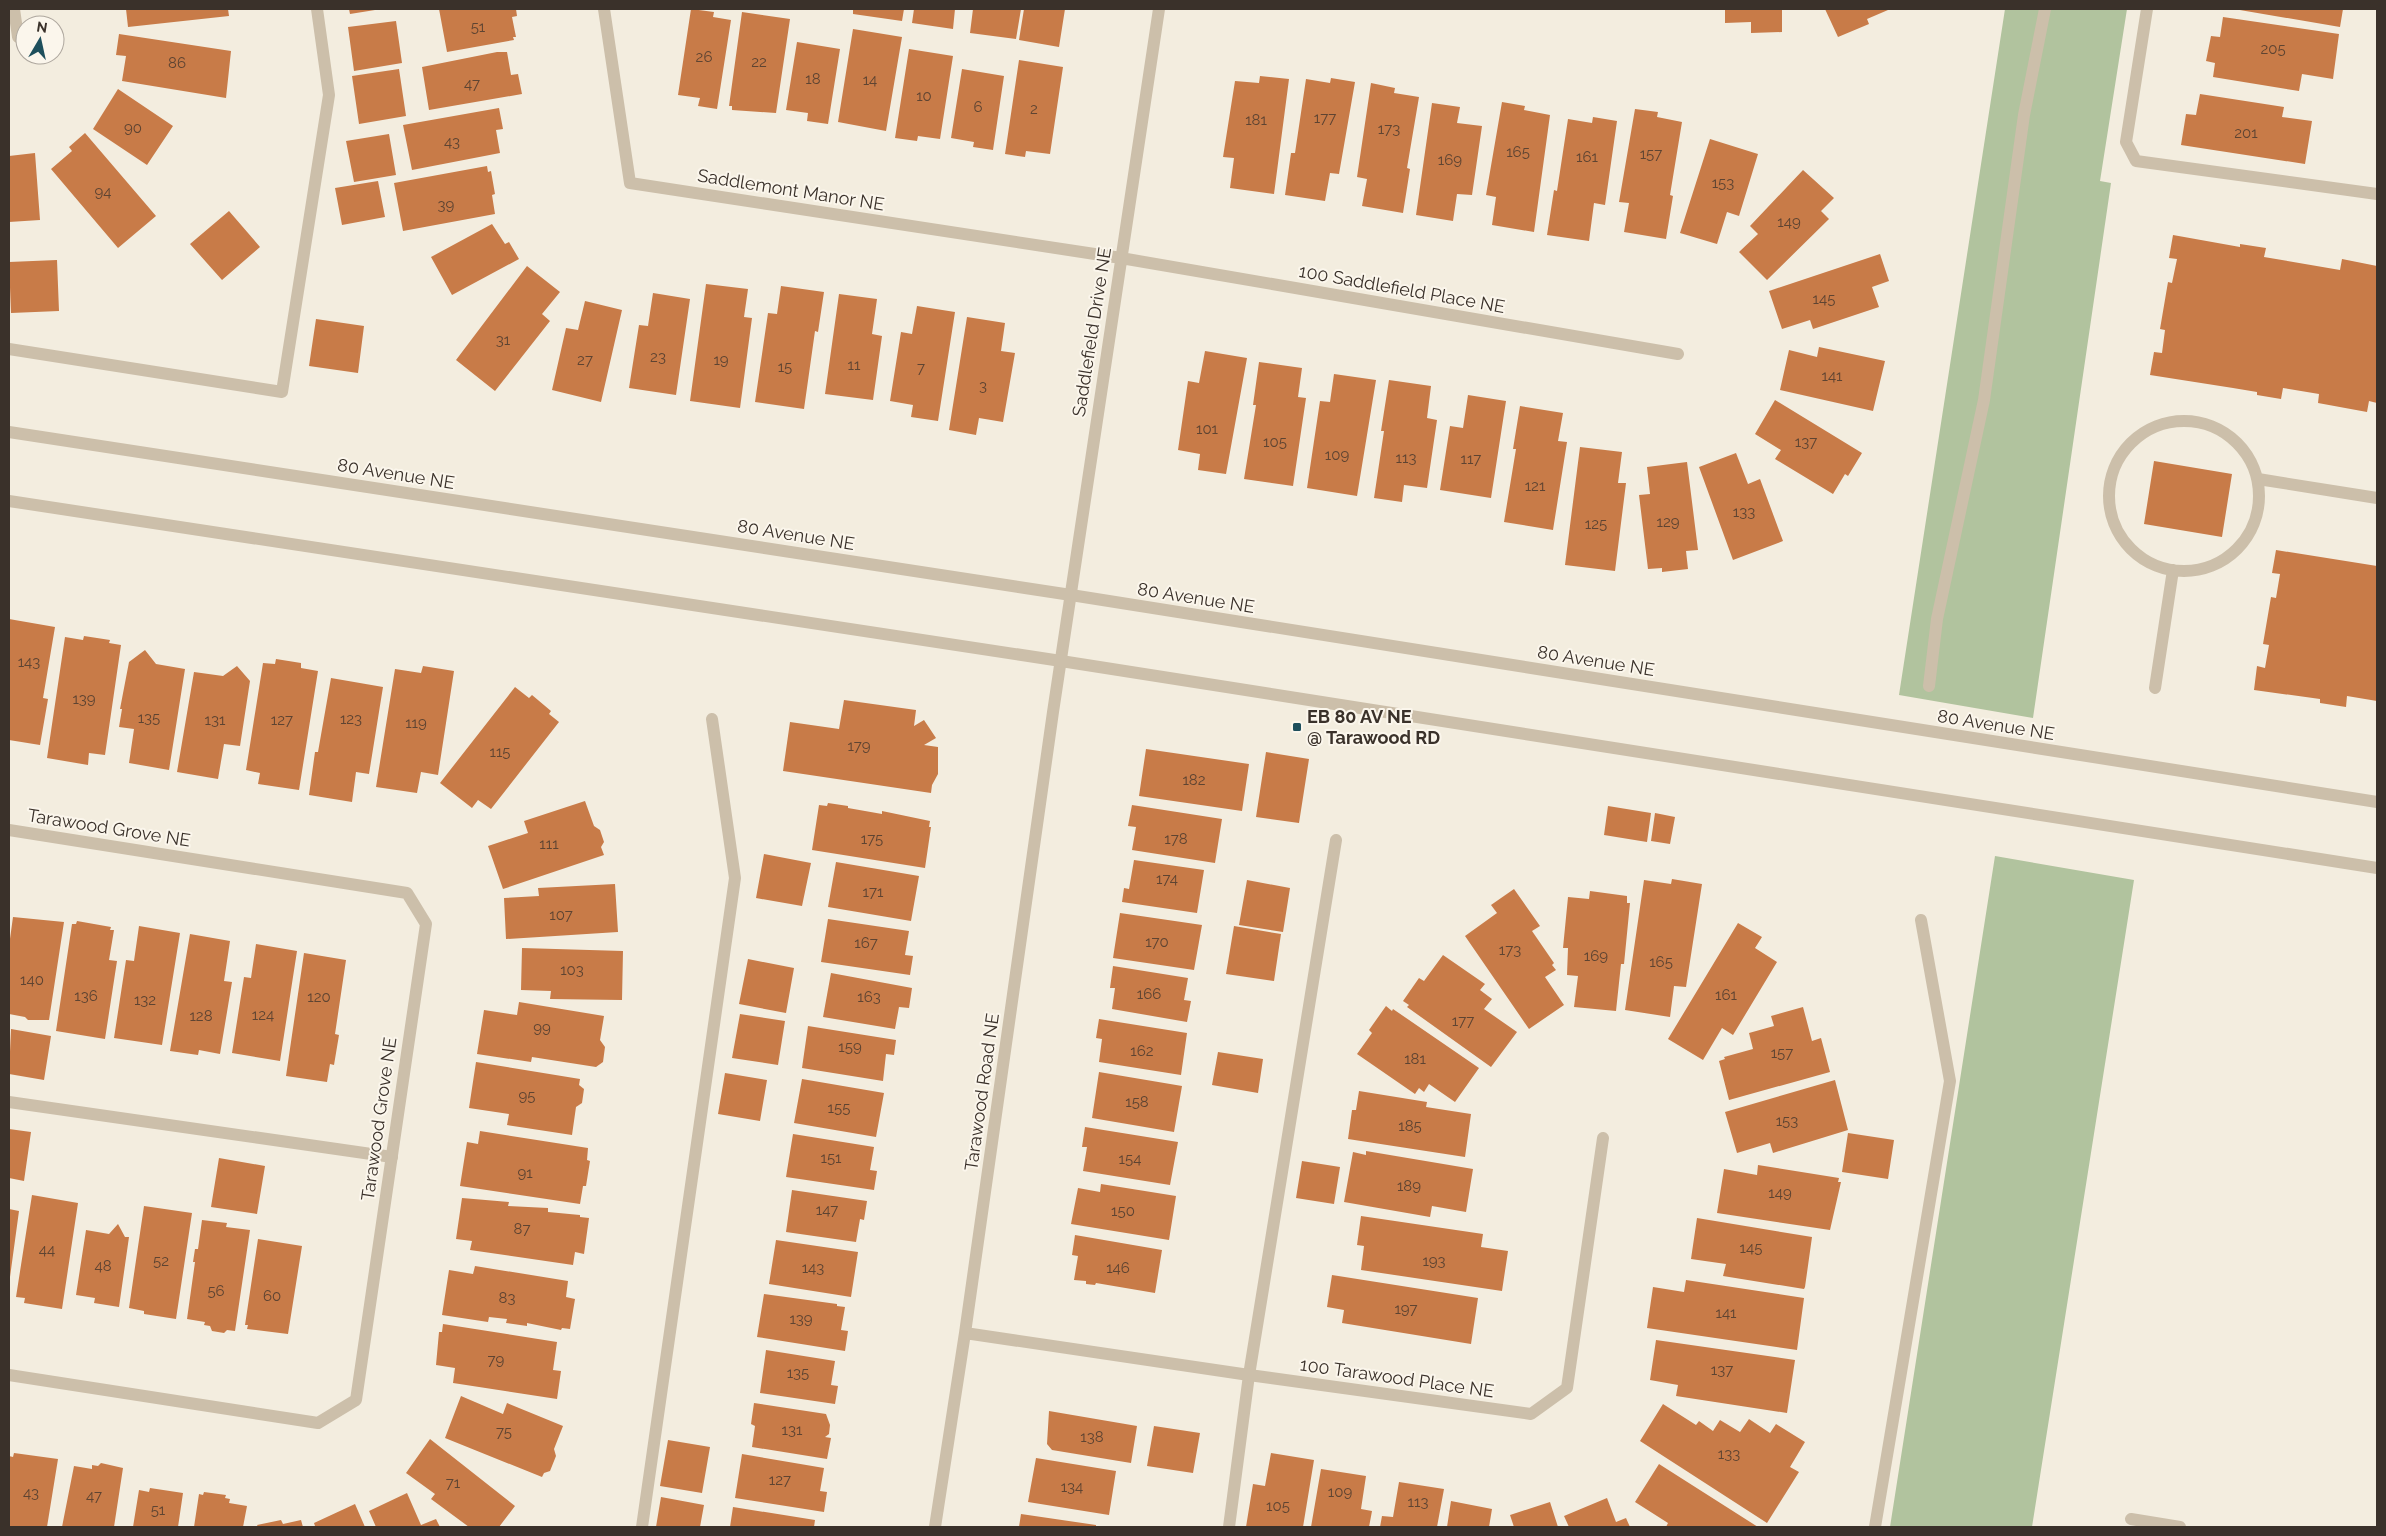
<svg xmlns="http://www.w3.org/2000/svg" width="2386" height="1536" font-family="Raleway,sans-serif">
	<rect width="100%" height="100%" fill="#f3eddf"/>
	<path fill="#b1c39e" d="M2005,9H2127L2100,181L2111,183L2033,718L1899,695Z
		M1995,856L2134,880L2032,1527H1890Z"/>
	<path fill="#c87b48" d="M126,9H228L229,16L128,27Z
		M349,9H375V10L350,14Z
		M439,9H516L517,16L512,17L516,37H513L514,40L447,52Z
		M691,9L714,12L713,17L731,20L717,109L698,106L700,98L678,95Z
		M853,9H904L902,21L853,14Z
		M914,9H955L953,29L912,23Z
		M973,9H1021L1016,39L970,33Z
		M1024,9H1065L1059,47L1019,40Z
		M1725,9H1782V32L1751,33V22L1725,23Z
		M1825,9H1888V10L1867,19L1869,24L1838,37Z
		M2234,9H2343L2340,27Z
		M742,12L790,19L776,113L732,110V106H729Z
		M2223,17L2339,34L2333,79L2302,74L2299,91L2213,77L2215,63L2206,61L2211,36L2220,37Z
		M396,21L402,63L354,71L348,27Z
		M853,29L902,37L886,131L838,122Z
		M119,34L231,51L226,98L122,81L126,56L116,55Z
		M797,42L840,49L828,124L807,121L808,113L786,110Z
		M909,49L953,56L940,139L918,136L917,141L895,138Z
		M497,52H507L511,75L518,74L522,94L429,110L422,67Z
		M1019,60L1063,67L1050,154L1026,151L1025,157L1005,154Z
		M399,69L406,116L359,124L352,76Z
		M962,69L1004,76L993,150L973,147L974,142L951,138Z
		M1260,76L1289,79L1274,194L1230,188L1234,158L1223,157L1235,81L1259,83Z
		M1331,78L1355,82L1339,174L1330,173L1325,201L1285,195L1291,153H1295L1306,79L1330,83Z
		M1371,83L1395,88L1394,93L1419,97L1407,168L1410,169L1403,213L1362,206L1367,179L1357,177Z
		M118,89L173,126L147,165L93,129Z
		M2200,94L2284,107L2282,117L2312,121L2305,164L2181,145L2186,114L2196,115Z
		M1502,102L1525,106L1524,110L1550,115L1534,232L1492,225L1496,197L1486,195Z
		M1432,103L1460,107L1457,123L1482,126L1472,195L1457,194L1453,221L1416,215Z
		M499,108L503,129L496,130L500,153L412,170L403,125Z
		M1635,109L1658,112L1657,117L1682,122L1670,195L1673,196L1666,239L1624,232L1629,203L1619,202Z
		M1593,117L1617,121L1605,205L1594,203L1589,241L1547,235L1554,190L1557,191L1568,119L1592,123Z
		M85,133L156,216L118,248L51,169L72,151L69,147Z
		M389,134L396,175L354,182L346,141Z
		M1710,139L1758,154L1739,216L1727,212L1717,244L1680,233Z
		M35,153L40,220L9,222V156Z
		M487,166L488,172L491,171L495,194L492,195L495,214L403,231L394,183Z
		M1803,170L1834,198L1821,211L1829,219L1767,280L1739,252L1758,234L1750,226Z
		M378,181L385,217L342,225L335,188Z
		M229,211L260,247L222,280L190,244Z
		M492,224L505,244L509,242L519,259L452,295L431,257Z
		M2173,235L2240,247V244L2266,248L2264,257L2340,270L2342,259L2377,266V403L2369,401L2367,412L2318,403L2319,394L2283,388L2281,399L2257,395V392L2233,388L2150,375L2154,352L2162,353L2165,330L2160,329L2168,282L2172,283L2177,259L2169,258Z
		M1880,254L1889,281L1872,287L1879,307L1813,329L1810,320L1782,329L1769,291Z
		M57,260L59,311L11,313L9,262Z
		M527,266L560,292L542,314L550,321L495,391L456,360Z
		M706,284L748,289L744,317L752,318L740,408L690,401Z
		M781,286L824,292L818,332L815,331L804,409L755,402L768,313L777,314Z
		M653,293L690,299L676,395L629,388L639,325L648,326Z
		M839,294L877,299L872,334L882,336L873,400L825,394Z
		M585,301L622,310L601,402L552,390L566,328L578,330Z
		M917,306L955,312L938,421L911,417L913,405L890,401L901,332L912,334Z
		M967,317L1005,323L1001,351L1015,353L1003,422L979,418L976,435L949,430Z
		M316,319L364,326L358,373L309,366Z
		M1819,347L1885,361L1873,411L1780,390L1789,350L1817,357Z
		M1205,351L1247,358L1226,474L1198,470L1200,454L1178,450L1188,381L1199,383Z
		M1259,362L1302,368L1298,397L1306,398L1293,486L1244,479L1256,405H1253Z
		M1334,374L1376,380L1357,496L1307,488L1320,401L1330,402Z
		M1389,380L1431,386L1427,418L1437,420L1427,488L1404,485L1402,502L1374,498L1384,431H1381Z
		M1468,395L1506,401L1491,498L1440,490L1450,426L1463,428Z
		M1775,400L1862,453L1848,476L1845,474L1833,494L1775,459L1781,450L1755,434Z
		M1520,406L1563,413L1558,441L1567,442L1553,530L1504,522L1516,449H1513Z
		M1580,447L1622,452L1618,483H1626L1615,571L1565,565Z
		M1736,453L1748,484L1760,479L1783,541L1733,560L1699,467Z
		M2154,461L2232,474L2222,537L2144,524Z
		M1687,462L1698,550L1686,551L1688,569L1662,572V568L1648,569L1639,495L1650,494L1647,467Z
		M2276,550L2377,566V701L2347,696L2346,707L2320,703V699L2254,690L2257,666L2265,668L2269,645L2263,644L2271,597L2276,598L2280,574L2272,573Z
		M9,619L55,627L43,698L48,699L40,745L9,740Z
		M84,636L110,640L109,643L121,645L105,755L89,753L88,765L47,758L65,637L83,640Z
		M145,650L156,664L185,669L169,770L129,763L134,729L119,727L122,709H120L129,662Z
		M276,659L301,663V668L318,671L299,790L258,784L260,773L246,770L263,663L275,664Z
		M237,666L250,681L240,746L224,744L218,779L177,772L194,672L223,676Z
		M423,666L454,671L438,775L421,772L417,793L376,787L395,669L421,673Z
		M331,678L383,687L369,774L356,772L352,802L309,795L315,752H318Z
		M515,687L529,698L532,695L551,711L549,714L559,722L491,809L478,800L472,808L440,783Z
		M844,700L916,710L914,726L924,720L936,738L924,745L938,747V774L932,785L931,793L783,771L790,722L839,729Z
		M1146,749L1249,764L1242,811L1139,796Z
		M1266,752L1309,759L1299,823L1256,817Z
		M585,801L594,826L600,830L604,842L601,847L604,855L503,889L488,846L528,833L524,821Z
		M828,803L848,806V808L882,814V811L930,821L929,827H931L925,868L812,850L819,805L827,806Z
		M1132,805L1222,819L1215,863L1132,850L1136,827L1128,826Z
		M1608,806L1651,813L1647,842L1604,835Z
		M1655,813L1675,817L1670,844L1651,841Z
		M764,854L811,863L802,906L756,898Z
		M1134,860L1204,870L1197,913L1122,902L1124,888L1129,889Z
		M836,862L919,876L911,921L828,907Z
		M1672,879L1702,884L1686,987L1674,986L1670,1017L1625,1010L1644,880L1671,884Z
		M1247,880L1290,888L1283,932L1239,925Z
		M615,884L618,932L506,939L504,898L539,896L538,888Z
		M1514,889L1540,926L1532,931L1554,963L1552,965L1556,970L1545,977L1564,1005L1529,1029L1465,936L1497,913L1491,905Z
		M1590,891L1627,896V903H1630L1624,964H1621L1616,1011L1574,1007L1578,976L1567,975L1568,948H1563L1568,897L1589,899Z
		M1120,913L1202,925L1194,970L1113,958Z
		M13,917L64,922L49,1020H28L25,1017L9,1014V946Z
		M828,919L909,931L905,955L913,956L910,975L821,962Z
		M77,921L111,927L110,930H114L109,960L117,961L105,1039L56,1031L72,924H76Z
		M1738,923L1762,937L1755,948L1777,962L1733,1035L1722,1028L1703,1060L1668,1039Z
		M139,926L180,933L162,1045L114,1038L126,960L134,961Z
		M1234,926L1281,934L1274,981L1226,974Z
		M190,934L230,941L224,981L232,982L220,1054L199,1050L198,1055L170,1051Z
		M256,944L297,951L280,1061L232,1053L244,977L251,978Z
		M522,948L623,951L622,1000L550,999L551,991L521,990Z
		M304,953L346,960L335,1034L339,1035L334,1065L330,1064L327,1082L286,1076Z
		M1443,955L1485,984L1480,990L1492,999L1484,1009L1517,1032L1491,1067L1407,1007L1409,1005L1403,1001L1419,978L1424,981Z
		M748,959L794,968L786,1013L739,1004Z
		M1113,966L1188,978L1184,1000L1191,1001L1187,1022L1112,1009L1115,988H1110Z
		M831,973L912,988L909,1008L899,1007L895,1029L823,1017Z
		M519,1002L604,1016L600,1040L605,1047L603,1062L596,1067L532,1057L531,1062L477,1054L484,1010L517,1015Z
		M1386,1006L1392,1011L1393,1009L1479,1068L1455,1102L1429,1084L1424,1092L1419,1088L1415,1094L1357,1054L1372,1033L1369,1030Z
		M1803,1007L1812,1041L1821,1038L1830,1072L1729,1100L1719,1061L1725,1059L1724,1057L1753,1049L1749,1033L1774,1026L1771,1016Z
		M740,1014L785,1021L778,1065L732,1058Z
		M1099,1019L1187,1033L1181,1075L1099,1062L1102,1039L1096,1038Z
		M808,1026L896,1040L894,1055L886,1054L883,1081L802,1068Z
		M11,1029L51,1036L44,1080L9,1074Z
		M1218,1052L1263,1059L1258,1093L1212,1085Z
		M476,1062L580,1079L579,1085L584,1089L582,1103L576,1107L572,1135L507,1125L509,1114L469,1108Z
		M1099,1072L1182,1086L1174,1132L1092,1118Z
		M725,1073L767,1080L760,1121L718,1114Z
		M802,1079L884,1093L876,1137L794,1123Z
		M1835,1080L1848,1130L1773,1153L1770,1143L1737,1153L1725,1112Z
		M1359,1091L1427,1102L1426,1107L1471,1114L1465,1157L1348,1139L1352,1110H1356Z
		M1085,1127L1178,1142L1170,1185L1083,1171L1087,1147H1082Z
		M9,1129L31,1132L24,1181L9,1178Z
		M480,1131L588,1148L587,1160L590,1161L586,1186H583L580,1204L460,1186L467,1142L478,1144Z
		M1848,1133L1894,1140L1888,1179L1842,1172Z
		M793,1134L874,1147L870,1170L877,1171L874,1190L786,1177Z
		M1366,1151L1473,1169L1466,1212L1432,1206L1430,1217L1344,1202L1353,1152L1366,1155Z
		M219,1158L265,1166L257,1214L211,1207Z
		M1302,1161L1340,1167L1334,1204L1296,1198Z
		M1758,1165L1839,1178L1838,1182H1841L1830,1230L1717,1213L1724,1169L1757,1175Z
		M1101,1184L1176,1196L1169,1240L1071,1224L1078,1188L1100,1192Z
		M792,1190L867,1201L864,1220L860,1219L856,1242L786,1232Z
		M32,1195L78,1203L62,1309L24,1303L25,1298L16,1297Z
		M462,1198L509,1202L508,1206L548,1208V1212L580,1215V1217L589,1218L584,1254L575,1252L573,1265L470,1250L472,1241L456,1239Z
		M144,1206L192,1213L176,1319L144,1314V1311L129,1308Z
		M9,1209L19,1211L10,1277H9Z
		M1361,1216L1483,1234L1481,1247L1508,1251L1502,1291L1361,1270L1364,1246L1357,1245Z
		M1697,1218L1812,1237L1805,1287L1804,1289L1723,1276L1726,1264L1691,1259Z
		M202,1220L227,1223L226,1227L250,1230L235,1331L227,1330L224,1333L212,1331L210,1326L204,1325L205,1322L187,1319L195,1262H193L195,1249H198Z
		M118,1224L125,1237H129L119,1307L94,1303L95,1298L76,1295L86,1230L109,1234Z
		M1075,1235L1162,1250L1155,1293L1096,1283L1095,1285L1086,1284V1281L1074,1280L1078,1256L1072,1255Z
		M258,1239L302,1246L288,1334L247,1329L248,1325H245Z
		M776,1240L858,1252L851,1297L769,1284Z
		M475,1266L568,1281L566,1297L575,1299L570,1329L562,1328L561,1330L527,1323V1326L506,1323L507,1319L489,1317L488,1322L442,1315L449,1270L473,1274Z
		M1332,1275L1478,1298L1471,1344L1342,1323L1344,1310L1327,1307Z
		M1686,1280L1804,1298L1797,1350L1647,1328L1653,1287L1684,1292Z
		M764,1294L837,1304V1306L845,1307L841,1330L848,1331L845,1351L757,1337Z
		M443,1324L557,1342L553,1370L561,1371L557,1399L453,1383L455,1368L436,1365L439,1332H442Z
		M1656,1340L1795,1360L1787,1413L1676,1396L1678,1385L1650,1380Z
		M766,1350L835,1361L831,1385L838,1386L835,1404L760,1393Z
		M461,1396L503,1414L507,1403L563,1426L554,1449L556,1456L550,1471L544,1473L542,1477L445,1438Z
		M754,1403L826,1414L830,1425L829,1434L825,1437L831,1438L827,1459L752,1447L755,1426L751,1424Z
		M1663,1404L1696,1425L1699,1421L1713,1431L1720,1420L1740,1432L1749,1419L1770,1433L1776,1424L1805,1442L1790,1467L1799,1472L1767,1523L1640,1441Z
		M1049,1411L1137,1426L1131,1463L1052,1450L1047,1444Z
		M1154,1426L1200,1433L1193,1473L1147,1466Z
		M430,1439L515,1506L499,1527H469L431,1499L435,1494L406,1473Z
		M668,1440L710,1447L702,1493L660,1486Z
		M14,1453L58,1459L47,1527H9V1456L13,1457Z
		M1271,1453L1314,1460L1303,1527H1246L1253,1484L1265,1486Z
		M742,1454L824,1468L820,1491L827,1492L824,1512L735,1498Z
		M1036,1458L1116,1471L1109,1515L1028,1502Z
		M101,1463L123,1468L114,1527H62L74,1466L92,1469V1465L98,1466Z
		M1659,1464L1758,1527H1666L1668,1523L1635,1502Z
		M1321,1469L1366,1476L1361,1509L1372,1511L1369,1527H1311Z
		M1399,1482L1444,1489L1437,1527H1380L1382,1516L1393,1517Z
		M150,1488L183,1493L178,1527H133L139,1490L149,1492Z
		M204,1492L226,1495L225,1498L230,1499L229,1503L247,1506L243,1527H194L199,1494L203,1495Z
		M407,1493L421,1525L436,1519L440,1527H376L369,1511Z
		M661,1497L704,1505L700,1527H656Z
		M1607,1498L1616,1522L1626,1518L1630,1527H1569L1564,1516Z
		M1451,1501L1492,1509L1489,1527H1447Z
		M1550,1502L1558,1527H1514L1510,1515Z
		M355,1504L365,1527H312L315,1526L314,1523Z
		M733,1507L815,1520L814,1527H730Z
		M1021,1514L1096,1525V1527H1019Z
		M281,1520L283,1524L301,1520L303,1527H258L257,1525Z"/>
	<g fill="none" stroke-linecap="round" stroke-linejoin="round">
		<path stroke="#ccbfaa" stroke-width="12" d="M2147,9L2126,142L2136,161L2377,194
			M9,349L282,392L329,95L317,9
			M2109 496a75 75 0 1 1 150 0a75 75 0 1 1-150 0Z
			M2258,479L2377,498
			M2155,688L2173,570
			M9,1102L392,1157
			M2131,1519L2180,1527
			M642,1527L735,878L712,719
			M1229,1527L1249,1375L1336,840
			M1875,1527L1950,1081L1921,920"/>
		<path stroke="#ccbfaa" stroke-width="12" d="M1929,686L1937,619L1984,400L2024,115L2045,9"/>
		<path stroke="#ccbfaa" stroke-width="12" d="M14,9L18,37
			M604,9L630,183L1121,258L1678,354
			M9,830L407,893L426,924L356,1400L318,1423L9,1375
			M965,1333L1249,1375L1531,1414L1567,1388L1603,1138
			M935,1527L965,1333L1053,712L1159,9"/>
		<path stroke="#ccbfaa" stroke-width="12" d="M9,432L1071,595L2377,802
			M9,501L1061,661L2377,868"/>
	</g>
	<rect fill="#1e4f5c" stroke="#fbf6ec" stroke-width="2" x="1292" y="722" width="10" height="10" rx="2.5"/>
	<g text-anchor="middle" stroke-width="4" stroke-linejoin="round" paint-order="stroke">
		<g font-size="15" fill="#5e4432">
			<text x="478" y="32">51</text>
			<text x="2273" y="54">205</text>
			<text x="704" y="62">26</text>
			<text x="759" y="67">22</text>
			<text x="177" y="68">86</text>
			<text x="813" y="84">18</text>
			<text x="870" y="85">14</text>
			<text x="472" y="89">47</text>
			<text x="924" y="101">10</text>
			<text x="978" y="112">6</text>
			<text x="1034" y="114">2</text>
			<text x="1325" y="123">177</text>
			<text x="1256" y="125">181</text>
			<text x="133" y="133">90</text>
			<text x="1389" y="134">173</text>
			<text x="2246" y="138">201</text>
			<text x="452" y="147">43</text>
			<text x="1518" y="157">165</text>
			<text x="1651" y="159">157</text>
			<text x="1587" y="162">161</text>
			<text x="1450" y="165">169</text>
			<text x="1723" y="188">153</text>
			<text x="103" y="197">94</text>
			<text x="446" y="210">39</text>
			<text x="1789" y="227">149</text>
			<text x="1824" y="304">145</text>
			<text x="503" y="345">31</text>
			<text x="658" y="362">23</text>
			<text x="585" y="365">27</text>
			<text x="721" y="365">19</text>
			<text x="854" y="370">11</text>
			<text x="785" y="372">15</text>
			<text x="921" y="373">7</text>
			<text x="1832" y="381">141</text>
			<text x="983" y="391">3</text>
			<text x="1207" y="434">101</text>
			<text x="1275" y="447">105</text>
			<text x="1806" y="447">137</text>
			<text x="1337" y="460">109</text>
			<text x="1406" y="463">113</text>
			<text x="1471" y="464">117</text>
			<text x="1535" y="491">121</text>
			<text x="1744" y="517">133</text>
			<text x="1668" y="527">129</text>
			<text x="1596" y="529">125</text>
			<text x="29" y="667">143</text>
			<text x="84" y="704">139</text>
			<text x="149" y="723">135</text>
			<text x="351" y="724">123</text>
			<text x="215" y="725">131</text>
			<text x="282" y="725">127</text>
			<text x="416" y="728">119</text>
			<text x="859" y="751">179</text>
			<text x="500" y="757">115</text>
			<text x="1194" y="785">182</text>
			<text x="872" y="844">175</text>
			<text x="1176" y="844">178</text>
			<text x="549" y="849">111</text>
			<text x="1167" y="884">174</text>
			<text x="873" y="897">171</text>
			<text x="561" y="920">107</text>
			<text x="1157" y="947">170</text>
			<text x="866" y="948">167</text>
			<text x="1510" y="955">173</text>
			<text x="1596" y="961">169</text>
			<text x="1661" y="967">165</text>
			<text x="572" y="975">103</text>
			<text x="32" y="985">140</text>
			<text x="1149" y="999">166</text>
			<text x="1726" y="1000">161</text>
			<text x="86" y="1001">136</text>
			<text x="319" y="1002">120</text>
			<text x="869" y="1002">163</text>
			<text x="145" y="1005">132</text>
			<text x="263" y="1020">124</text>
			<text x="201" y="1021">128</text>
			<text x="1463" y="1026">177</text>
			<text x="542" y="1033">99</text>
			<text x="850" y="1052">159</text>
			<text x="1142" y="1056">162</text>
			<text x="1782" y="1058">157</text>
			<text x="1415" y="1064">181</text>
			<text x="527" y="1101">95</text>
			<text x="1137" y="1107">158</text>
			<text x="839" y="1113">155</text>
			<text x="1787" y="1126">153</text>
			<text x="1410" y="1131">185</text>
			<text x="831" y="1163">151</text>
			<text x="1130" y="1164">154</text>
			<text x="525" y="1178">91</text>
			<text x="1409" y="1191">189</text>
			<text x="1780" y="1198">149</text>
			<text x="827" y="1215">147</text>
			<text x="1123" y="1216">150</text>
			<text x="522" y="1234">87</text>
			<text x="1751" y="1253">145</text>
			<text x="47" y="1255">44</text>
			<text x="161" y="1266">52</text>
			<text x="1434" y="1266">193</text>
			<text x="103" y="1271">48</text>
			<text x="813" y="1273">143</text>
			<text x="1118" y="1273">146</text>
			<text x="216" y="1296">56</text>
			<text x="272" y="1301">60</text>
			<text x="507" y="1303">83</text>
			<text x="1406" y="1314">197</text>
			<text x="1726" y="1318">141</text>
			<text x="801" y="1324">139</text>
			<text x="496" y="1365">79</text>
			<text x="1722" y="1375">137</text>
			<text x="798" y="1378">135</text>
			<text x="792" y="1435">131</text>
			<text x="504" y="1437">75</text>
			<text x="1092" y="1442">138</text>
			<text x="1729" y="1459">133</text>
			<text x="780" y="1485">127</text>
			<text x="453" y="1488">71</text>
			<text x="1072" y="1492">134</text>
			<text x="1340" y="1497">109</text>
			<text x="31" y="1498">43</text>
			<text x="94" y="1501">47</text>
			<text x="1418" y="1507">113</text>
			<text x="1278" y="1511">105</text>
			<text x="158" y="1515">51</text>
		</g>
		<g font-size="18" fill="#3a312a" stroke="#fbf6ec">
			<text transform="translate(791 190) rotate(9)" y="6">Saddlemont Manor NE</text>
			<text transform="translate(1402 289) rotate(10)" y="6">100 Saddlefield Place NE</text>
			<text transform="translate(1092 332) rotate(-81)" y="6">Saddlefield Drive NE</text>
			<text transform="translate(396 474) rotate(9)" y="6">80 Avenue NE</text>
			<text transform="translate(796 535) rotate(9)" y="6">80 Avenue NE</text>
			<text transform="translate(1196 598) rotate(9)" y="6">80 Avenue NE</text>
			<text transform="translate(1596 661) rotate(9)" y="6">80 Avenue NE</text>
			<text transform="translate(1996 725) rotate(9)" y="6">80 Avenue NE</text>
			<text transform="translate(109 828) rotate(9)" y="6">Tarawood Grove NE</text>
			<text transform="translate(982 1092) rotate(-82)" y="6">Tarawood Road NE</text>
			<text transform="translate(379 1119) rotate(-82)" y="6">Tarawood Grove NE</text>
			<text transform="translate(1397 1378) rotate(8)" y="6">100 Tarawood Place NE</text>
		</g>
		<g font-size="18" font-weight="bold" fill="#3a312a" stroke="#fbf6ec" text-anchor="start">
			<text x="1307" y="723">EB 80 AV NE<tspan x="1307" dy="21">@ Tarawood RD</tspan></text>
		</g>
	</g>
	<rect width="2386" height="1536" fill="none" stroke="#3a312a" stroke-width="20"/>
	<g transform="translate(40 40) rotate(9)"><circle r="24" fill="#fbf6ec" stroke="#aea79e"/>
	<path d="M0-4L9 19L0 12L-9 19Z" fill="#1e4f5c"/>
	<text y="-8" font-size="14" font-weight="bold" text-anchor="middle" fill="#3a312a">N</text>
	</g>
</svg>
